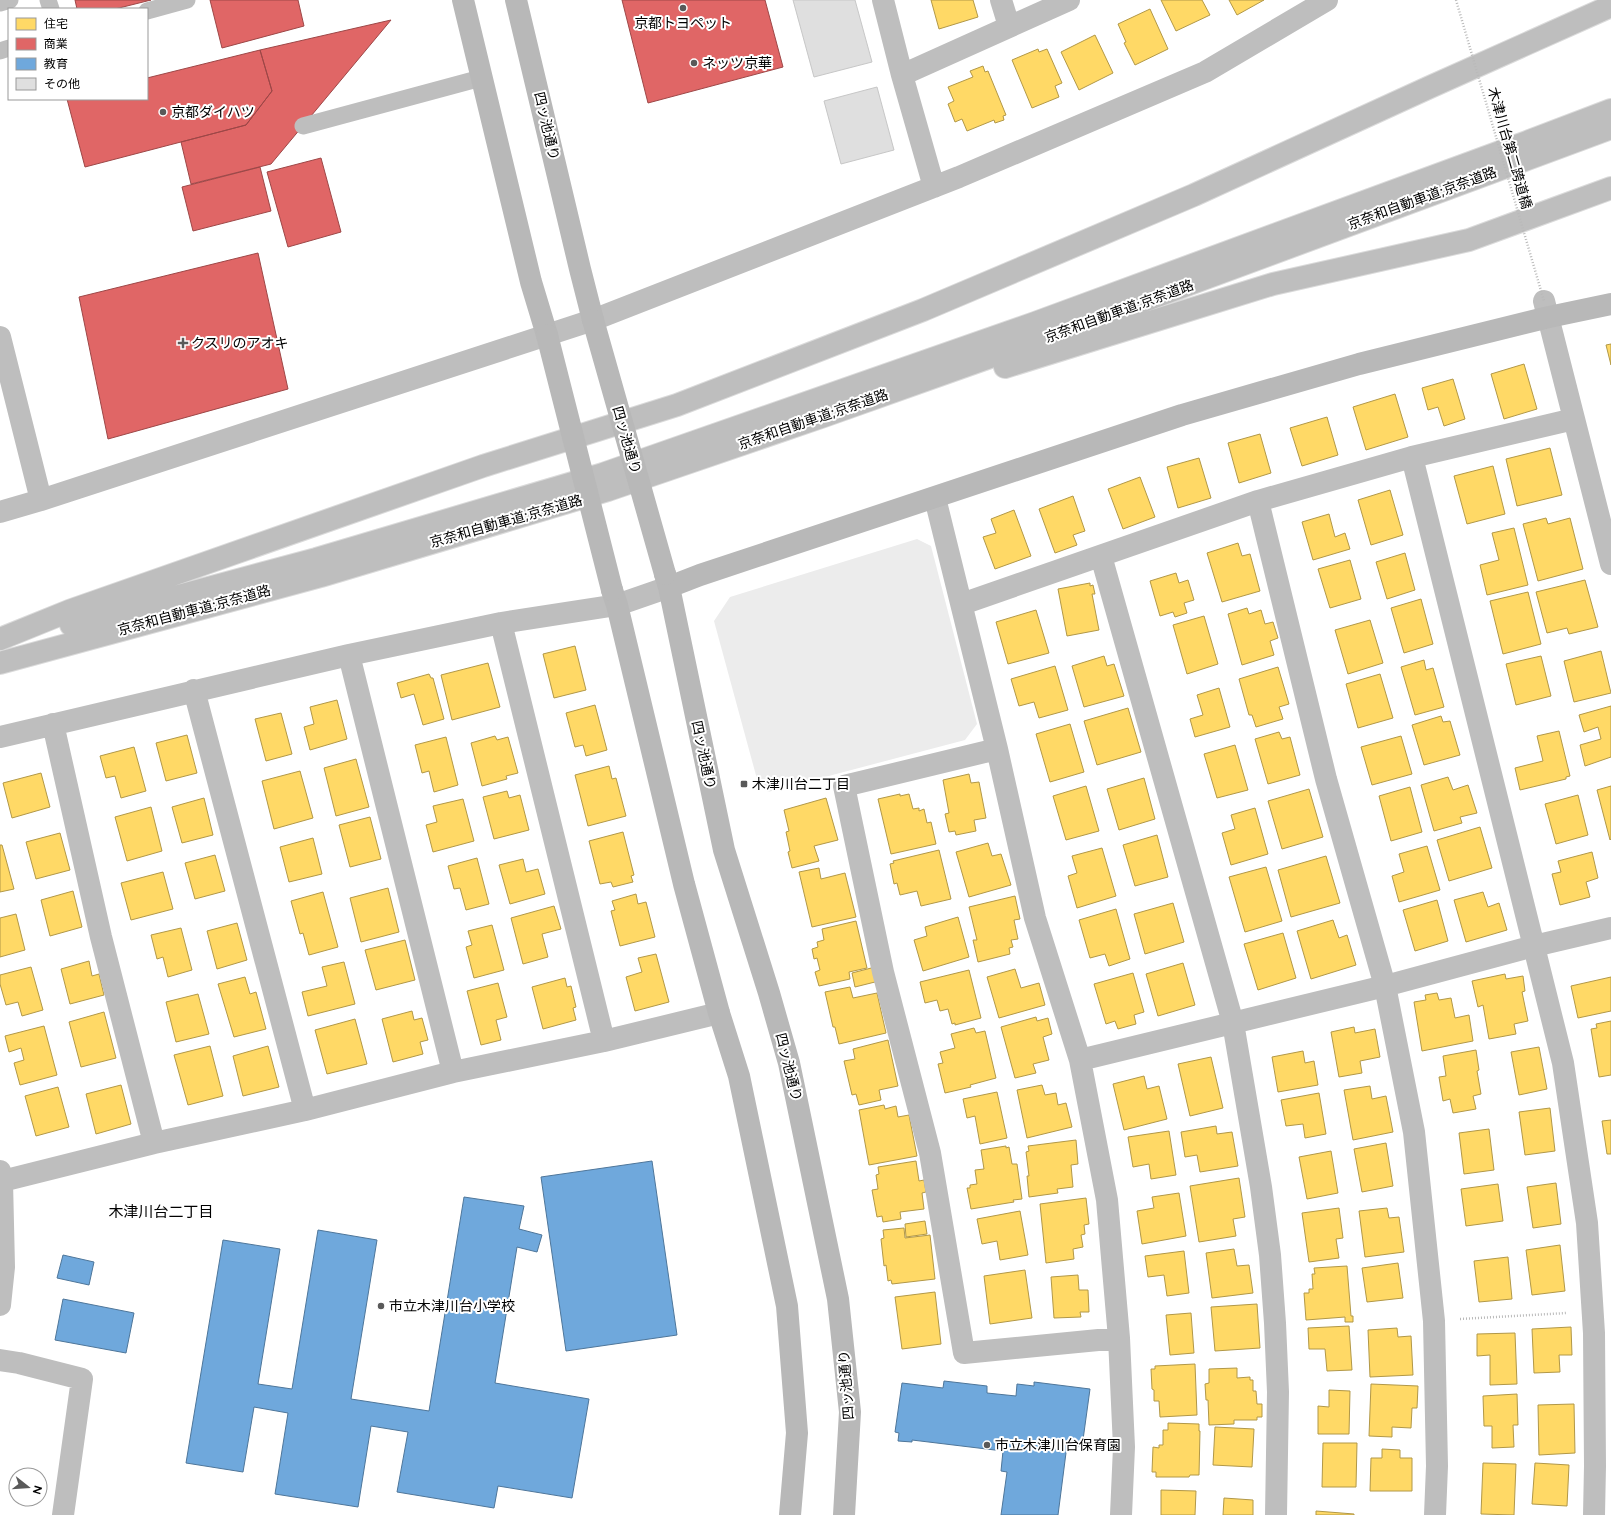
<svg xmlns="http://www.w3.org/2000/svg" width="1611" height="1515" font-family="Figtree,'Noto Sans JP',sans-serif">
	<rect width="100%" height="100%" fill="#fff"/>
	<path fill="#ececec" d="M917,539L931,546L977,724L965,740L768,792L757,779L714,621L730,597Z"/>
	<path fill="#ffd966" stroke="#b29847" d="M931,0H973L978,17L939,29Z
		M1161,0H1202L1210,15L1176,31Z
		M1229,0H1264L1237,15Z
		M1150,9L1168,49L1135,65L1124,43L1126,42L1118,24Z
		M1095,35L1113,73L1079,90L1061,52Z
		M1038,49L1039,52L1047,49L1062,83L1055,86L1059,97L1032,108L1012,60Z
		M983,66L985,72L988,71L1006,115L1003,116L1004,120L995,123L994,120L967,131L962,119L955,122L948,104L954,101L948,87L973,77L970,71Z
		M1611,344V365L1606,345Z
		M1524,364L1537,409L1504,419L1491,374Z
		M1453,379L1465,419L1444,426L1438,407L1428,410L1422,388Z
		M1395,394L1408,437L1366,450L1353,407Z
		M1327,417L1338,455L1302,466L1290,428Z
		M1260,434L1271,473L1239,483L1228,443Z
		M1550,448L1562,495L1517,506L1506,459Z
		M1199,458L1211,498L1178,508L1167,467Z
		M1493,466L1505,514L1467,524L1454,476Z
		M1140,477L1155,517L1123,529L1108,489Z
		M1390,490L1403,535L1371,545L1358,500Z
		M1073,496L1085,531L1073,535L1077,545L1055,553L1039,509Z
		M1014,510L1031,556L995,569L983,537L996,533L991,519Z
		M1329,514L1335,537L1345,533L1350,549L1313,560L1302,522Z
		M1546,518L1548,524L1570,518L1583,569L1538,581L1523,524Z
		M1514,528L1528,585L1487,595L1480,565L1499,560L1492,533Z
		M1238,543L1242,556L1250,554L1260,591L1222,602L1207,553Z
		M1405,553L1415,590L1387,599L1376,562Z
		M1350,560L1361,599L1330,608L1318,569Z
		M1176,573L1179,583L1188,580L1194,600L1184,603L1187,613L1175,617L1173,612L1160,616L1150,581Z
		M1585,580L1598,627L1569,634L1567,628L1547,633L1536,592Z
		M1090,583V586L1093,585L1095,594H1092L1099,630L1067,636L1058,589Z
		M1528,592L1541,644L1503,654L1490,601Z
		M1421,599L1433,644L1404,653L1391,608Z
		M1247,608L1249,614L1261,610L1265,624L1273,622L1278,638L1270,641L1274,655L1242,665L1228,614Z
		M1036,610L1049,653L1008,664L996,622Z
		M1204,616L1218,664L1187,674L1173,625Z
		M1370,620L1383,663L1348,674L1335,630Z
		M575,646L586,690L554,698L543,654Z
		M1601,651L1611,693L1574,702L1564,661Z
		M1104,656L1107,666L1114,664L1124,696L1084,707L1072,666Z
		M1541,656L1551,696L1516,705L1506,664Z
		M1424,660L1426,670L1433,668L1444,707L1415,715L1401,667Z
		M488,663L500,707L452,720L441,675Z
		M1055,666L1068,710L1039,718L1034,702L1019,706L1011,679Z
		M1278,667L1289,704L1279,707L1283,719L1256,727L1252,715H1249L1239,679Z
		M429,674L431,678H433L444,719L423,725L414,694L401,698L397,683Z
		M1380,674L1393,718L1358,728L1346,684Z
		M1219,688L1230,727L1195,737L1190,719L1203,715L1197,695Z
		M337,700L347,739L310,750L304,727L314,724L310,707Z
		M595,705L607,750L586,756L583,745L575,747L566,713Z
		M1611,706V757L1585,766L1580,745L1601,739L1598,727L1584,732L1579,715Z
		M1128,708L1141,752L1097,765L1084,721Z
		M281,713L292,754L266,761L255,719Z
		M1441,716L1443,722L1450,721L1460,755L1424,765L1412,725Z
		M1070,724L1084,772L1050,782L1036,734Z
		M1559,731L1570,776L1566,777V779L1520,790L1515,768L1543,761L1537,736Z
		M1279,732L1282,739L1290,737L1300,775L1268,784L1255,739Z
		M187,735L197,773L166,781L156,743Z
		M495,736L497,740L508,737L518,773L506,776L507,779L482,786L471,743Z
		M1401,736L1412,774L1372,785L1361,747Z
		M446,737L458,785L434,792L429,771L422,773L415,745Z
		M1235,745L1248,790L1217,798L1204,754Z
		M134,747L146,791L121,798L115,776L106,778L100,756Z
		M356,759L369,807L336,816L324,768Z
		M609,766L612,779L616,778L626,816L588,826L575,775Z
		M300,771L313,818L274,829L262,781Z
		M41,773L50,807L12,818L3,783Z
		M969,774L971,783L979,782L986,818L974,820L976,831L956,835L955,831L949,832L945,814L949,813L943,780Z
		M1448,777L1453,790L1468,785L1477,813L1460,817L1462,823L1434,831L1421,785Z
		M1144,778L1155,819L1119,830L1107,789Z
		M1086,786L1099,831L1066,840L1053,796Z
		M1611,786V839L1610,840L1597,790Z
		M1410,787L1422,832L1391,841L1379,796Z
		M1309,789L1323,837L1282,849L1268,801Z
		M507,791L509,798L520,795L529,830L494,839L483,797Z
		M900,794V796L909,794L913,809L919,808V811L924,809L927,823L931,822L936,844L891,854L878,799Z
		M1578,795L1588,835L1556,844L1545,804Z
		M204,798L213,835L182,843L172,807Z
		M826,798L838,840L814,846L819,861L792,868L788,852L790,851L786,832L789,831L784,810Z
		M463,799L474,841L433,852L426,825L437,822L433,806Z
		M151,807L162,851L127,861L115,817Z
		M1255,808L1268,854L1231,865L1222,833L1235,829L1231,815Z
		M370,817L381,859L350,867L339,825Z
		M1480,827L1492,868L1449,881L1437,840Z
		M623,832L634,875L631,876L633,882L613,887L611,882L600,884L589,841Z
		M60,833L70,870L36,879L26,842Z
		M1157,835L1168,877L1135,886L1123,845Z
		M313,838L322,874L289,882L280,847Z
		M988,843L992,856L1001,854L1011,885L969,897L956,852Z
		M0,845H2L14,889L0,892Z
		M1427,846L1440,890L1399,902L1392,876L1404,872L1399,854Z
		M1102,848L1116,896L1077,908L1068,876L1077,873L1072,856Z
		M939,850L951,899L921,906L917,891L900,895L897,883L894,884L890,864L894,863L893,861Z
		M1592,852L1598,878L1586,882L1590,897L1560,905L1552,874L1561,872L1558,861Z
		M215,855L225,891L195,899L185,863Z
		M1326,856L1340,903L1291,917L1278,870Z
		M477,858L489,904L466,910L460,888L454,889L448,866Z
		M523,859L526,872L538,869L545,894L510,904L499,865Z
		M1266,867L1282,921L1245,932L1229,877Z
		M819,868L821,879L845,873L856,917L812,927L799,872Z
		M163,872L173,909L131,920L121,883Z
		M388,888L399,932L361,942L350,898Z
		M73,891L82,927L50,936L41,900Z
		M323,892L338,947L309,955L303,933L300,934L291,901Z
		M1483,892L1488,907L1499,903L1507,930L1466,942L1454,900Z
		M636,894L638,904L646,902L655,937L620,946L611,911L615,910L612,901Z
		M1015,896L1020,919L1014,920L1018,939L1011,940L1013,947L1009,948L1010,954L978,962L973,940H977L969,907Z
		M1437,900L1448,941L1415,951L1403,910Z
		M1173,903L1184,942L1145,954L1134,914Z
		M554,906L561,929L542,934L548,957L523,964L511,918Z
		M1116,909L1130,959L1109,966L1105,954L1090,958L1079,920Z
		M16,914L25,950L0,957V918Z
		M958,917L969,957L923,971L914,940L927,936L925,927Z
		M1333,920L1339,938L1347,935L1356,965L1311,979L1297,931Z
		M856,921L867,968L849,972L850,979L819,986L815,972L820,970L817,958L814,959L812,949L818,947L817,942L824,940L822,929Z
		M237,923L247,960L217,969L207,931Z
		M492,925L504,970L474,978L466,947L472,945L468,931Z
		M181,928L192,970L168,977L163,957L157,959L151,935Z
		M1283,933L1296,978L1258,990L1244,944Z
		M405,940L415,980L376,990L365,950Z
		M656,954L669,1002L635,1011L626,977L642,972L638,958Z
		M89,961L92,976L99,974L104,995L70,1004L61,969Z
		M344,962L355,1004L308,1016L302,992L327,986L322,967Z
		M1183,963L1195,1005L1158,1016L1146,974Z
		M31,967L43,1010L22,1016L18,1002L6,1005L0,984V975Z
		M875,967L879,981L855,987L852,973Z
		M1015,969L1021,988L1039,983L1045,1005L999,1018L987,977Z
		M969,970L981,1018L955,1025V1023L952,1024L948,1009L940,1011L937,1000L925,1003L920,982Z
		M1133,973L1144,1012L1134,1015L1136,1024L1118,1029L1115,1021L1106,1024L1094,984Z
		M1505,974L1506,979L1523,976L1525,991L1522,992L1528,1021L1514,1024L1516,1034L1489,1039L1483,1005L1478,1007L1472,981Z
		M245,977L250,994L256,992L266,1029L234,1037L218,984Z
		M1611,977V1011L1578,1018L1571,986Z
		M565,978L567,987L571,986L576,1007L573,1008L576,1020L543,1029L532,987Z
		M498,983L507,1017L496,1020L501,1040L481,1045L467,991Z
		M850,987L853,998L877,993L886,1033L839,1044L835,1027H833L825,992Z
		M1437,993L1439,1000L1451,998L1455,1018L1469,1015L1473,1041L1422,1051L1414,1002L1426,1000L1425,995Z
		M198,994L209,1034L176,1042L166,1002Z
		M412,1011L414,1020L422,1018L428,1040L420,1042L423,1054L393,1062L382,1019Z
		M104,1012L116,1058L81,1067L69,1022Z
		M1036,1017L1037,1021L1048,1018L1052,1034L1043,1037L1049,1060L1033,1064L1036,1073L1015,1078L1001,1027Z
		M355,1019L367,1064L327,1074L315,1030Z
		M1611,1021V1075L1599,1077L1591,1029L1597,1028L1596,1024Z
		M44,1026L57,1075L20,1085L14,1063L24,1060L21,1048L9,1052L5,1036Z
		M1354,1027L1355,1033L1375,1029L1380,1057L1360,1061L1362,1073L1339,1077L1331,1032Z
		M974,1028L976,1033L985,1031L996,1078L970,1085L971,1087L945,1093L938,1064L943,1063L940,1052L955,1048L951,1034Z
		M888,1040L898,1086L879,1090L881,1100L859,1105L856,1094L852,1095L844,1061L855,1059L853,1049Z
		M210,1046L223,1096L188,1105L174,1055Z
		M268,1046L279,1087L243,1096L233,1056Z
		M1539,1047L1547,1089L1519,1095L1511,1052Z
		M1476,1050L1479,1070L1477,1071L1481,1094L1473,1096L1476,1109L1453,1113L1450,1099L1443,1101L1439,1077L1446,1076L1443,1056Z
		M1303,1051L1305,1063L1314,1061L1318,1085L1278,1092L1272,1057Z
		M1211,1057L1223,1108L1190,1116L1178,1064Z
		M1144,1076L1147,1089L1159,1086L1167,1119L1124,1130L1113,1084Z
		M121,1085L131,1124L96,1134L86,1094Z
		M1042,1085L1045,1095L1056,1093L1058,1105L1066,1103L1072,1127L1027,1138L1017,1090Z
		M1370,1086L1372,1099L1386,1096L1393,1132L1353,1140L1344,1090Z
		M58,1087L69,1127L36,1136L25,1096Z
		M997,1092L1007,1138L980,1144L975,1116L967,1118L963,1099Z
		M1319,1093L1326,1134L1305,1138L1303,1124L1286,1126L1281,1100Z
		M884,1105L885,1109L896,1106L898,1117L909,1115L917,1156L869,1165L859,1110Z
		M1550,1108L1555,1151L1525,1155L1519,1112Z
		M1611,1120V1154H1607L1602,1121Z
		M1216,1126L1217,1134L1232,1132L1238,1166L1200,1172L1197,1155L1185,1157L1181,1132Z
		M1489,1129L1494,1170L1464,1174L1459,1133Z
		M1169,1131L1176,1175L1151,1179L1149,1164L1133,1167L1128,1137Z
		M1076,1140L1078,1164L1071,1165L1073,1187L1057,1189L1058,1193L1029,1197L1027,1176H1029L1026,1152L1029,1151L1028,1146Z
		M1386,1143L1393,1186L1362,1192L1354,1149Z
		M1006,1146V1148L1009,1147L1012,1164H1017L1022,1199L1013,1200L1014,1202L971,1209L967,1188H970V1185L977,1184L975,1170L984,1169L981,1150Z
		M1331,1151L1338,1193L1307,1199L1299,1157Z
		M916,1161L919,1181L924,1180L926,1192L922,1193L924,1209L900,1212L901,1219L883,1222L882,1216L877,1217L872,1190L878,1189L876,1175L879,1174L878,1167Z
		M1239,1178L1245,1217L1233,1219L1236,1236L1199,1242L1190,1186Z
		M1556,1183L1561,1224L1533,1228L1527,1187Z
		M1498,1184L1503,1221L1466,1226L1461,1189Z
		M1179,1193L1186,1236L1142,1244L1137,1211L1154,1208L1152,1197Z
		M1086,1198L1089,1224L1084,1225L1085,1234L1081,1235L1083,1247L1073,1249L1074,1259L1046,1263L1040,1204Z
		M1339,1208L1343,1238L1336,1239L1339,1258L1309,1262L1302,1213Z
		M1387,1208L1389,1218L1399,1217L1404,1252L1365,1257L1359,1211Z
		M1020,1211L1028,1255L1000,1260L997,1241L982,1244L977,1219Z
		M925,1221L927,1234L906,1237L905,1224Z
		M904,1228L905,1238L930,1235L935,1279L892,1284L891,1280L888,1281L886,1265L884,1266L881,1239L884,1238L883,1230Z
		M1560,1245L1565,1291L1532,1295L1526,1250Z
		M1234,1249L1237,1266L1249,1265L1253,1293L1212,1298L1206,1253Z
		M1184,1251L1189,1293L1167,1296L1164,1275L1148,1277L1145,1256Z
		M1508,1257L1512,1299L1479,1302L1474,1261Z
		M1398,1263L1403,1298L1367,1302L1362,1268Z
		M1347,1266L1351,1316H1353V1322H1345V1317L1306,1320L1304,1293H1309V1289H1313L1312,1274H1315L1314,1268Z
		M1025,1270L1032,1318L990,1324L984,1276Z
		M1078,1275L1079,1290H1088L1089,1312H1080L1081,1317L1054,1318L1051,1277Z
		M935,1292L941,1344L902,1349L895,1297Z
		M1257,1304L1260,1348L1215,1351L1211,1307Z
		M1191,1313L1194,1353L1170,1355L1166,1315Z
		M1349,1326L1352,1370L1327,1371L1325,1349H1309L1308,1328Z
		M1571,1327L1572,1355H1559L1560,1372L1534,1373L1532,1329Z
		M1397,1328L1398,1337L1411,1336L1413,1375L1370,1377L1368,1330Z
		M1515,1333L1517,1384L1490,1385V1355L1477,1356V1334Z
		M1195,1364L1197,1415L1160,1417L1159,1401H1154V1390L1152,1389L1151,1369H1155V1366Z
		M1237,1368V1378L1250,1377V1380H1253V1391H1256L1257,1404H1262V1417H1257V1420H1234V1424L1209,1425L1208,1400H1206L1205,1384L1209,1383V1369Z
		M1371,1384L1418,1386L1417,1408H1412L1411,1428L1392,1427V1437L1369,1436Z
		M1329,1390L1350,1391L1349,1434H1318V1406L1329,1407Z
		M1517,1394L1518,1425H1513L1514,1447L1492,1448V1426H1484L1483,1396Z
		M1574,1404L1575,1453L1539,1455L1538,1405Z
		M1168,1423L1199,1424V1431H1200L1199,1475H1190L1189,1477H1156V1472H1152L1153,1447L1159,1448V1445H1163V1430H1168Z
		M1215,1427L1254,1429L1252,1467L1213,1465Z
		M1323,1443H1357L1356,1487H1322Z
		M1382,1449L1400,1450V1458H1412V1491H1370L1371,1458H1382Z
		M1483,1463L1516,1464L1514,1515L1481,1514Z
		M1535,1463L1569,1465L1567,1506L1532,1504Z
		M1161,1490L1196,1491L1195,1515H1161Z
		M1224,1498L1253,1500V1515H1223Z
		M1316,1511L1354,1514V1515H1316Z"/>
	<path fill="#e06666" stroke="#9d4747" d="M75,0H151L115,9H77Z
		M210,0H298L304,26L222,48Z
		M622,0H765L783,67L648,103Z
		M391,20L271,164L191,184L181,142L246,125L272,91L260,50Z
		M260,50L272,91L246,125L85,167L67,99H147V78Z
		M321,158L341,232L288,247L267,172Z
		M260,167L271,211L193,231L182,187Z
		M258,253L288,389L108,439L79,297Z"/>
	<path fill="#6fa8dc" stroke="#4e769a" d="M652,1161L677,1335L566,1351L541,1177Z
		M464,1197L524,1206L519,1229L542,1235L537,1252L517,1247L495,1383L589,1399L572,1498L498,1486L494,1508L397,1492L408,1432L371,1426L358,1507L275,1494L288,1413L254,1407L243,1472L186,1463L223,1240L280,1249L258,1384L292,1389L318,1230L377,1240L351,1399L429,1411Z
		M63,1255L94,1262L89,1285L57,1278Z
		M63,1299L134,1313L126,1353L55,1340Z
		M944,1381L987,1386V1393L1016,1396L1017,1384L1034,1386V1382L1090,1389L1082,1447L1067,1445L1058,1515H1001L1007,1472L1001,1471L1003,1451L912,1440V1442L898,1441L899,1433L895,1432L902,1383L943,1388Z"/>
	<path fill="#dfdfdf" stroke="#c7c7c7" d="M793,0H855L872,62L814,77Z
		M877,87L894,150L841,164L824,101Z"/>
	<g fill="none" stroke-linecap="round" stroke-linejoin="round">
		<g stroke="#dbdbdb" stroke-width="24">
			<path id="highway" d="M1005,367L1273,284L1469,240L1611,188
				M71,625L316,559L603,474L1035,323L1527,142L1611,110
				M0,639L69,611L483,466L677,405L923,310L1194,195L1430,87L1611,6
				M0,663L321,576L608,490L824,416L1041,339L1611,128"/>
		</g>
		<path stroke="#b9b9b9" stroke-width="2.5" stroke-dasharray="1 2" stroke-linecap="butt" d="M1460,1319L1567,1313"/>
		<path stroke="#bebebe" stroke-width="17" d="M48,0L51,9
			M0,3L10,0
			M147,11L187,0
			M0,51L9,48
			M303,126L481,78"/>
		<path stroke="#bebebe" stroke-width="22" d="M883,0L902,75L934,187
			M1001,0L1009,26
			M902,75L1069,0
			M1544,301L1611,564
			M0,337L41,500
			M1412,457L1563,1063L1587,1223L1594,1333L1595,1466L1594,1515
			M935,498L997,749L1035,918L1080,1060L1107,1200L1119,1338L1124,1447L1121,1515
			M1258,501L1326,779L1385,986L1414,1132L1434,1321L1437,1466L1435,1515
			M0,512L41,500L593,320L959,177L1205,72L1327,0
			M1101,556L1233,1023L1261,1187L1270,1255L1275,1323L1278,1392L1276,1515
			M962,604L1258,501L1412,457L1574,419
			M501,623L604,1041
			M349,655L453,1072
			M194,690L305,1110
			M53,724L101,937L154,1143
			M0,737L349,655L501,623L617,605L669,587
			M997,749L844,786L883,972L930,1153L964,1353L1119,1338
			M1080,1060L1385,986L1534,946L1611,928
			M0,1171L2,1181L4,1267L0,1305
			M2,1181L154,1143L305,1110L453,1072L604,1041L719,1013
			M0,1360L19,1363L82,1379L63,1515"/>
		<path stroke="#b8b8b8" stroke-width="22" d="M463,0L531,282L547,335
			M516,0L580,269L593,320
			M665,574L669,587L724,850L769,993L789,1063L838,1299L850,1412L844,1515
			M669,587L700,575L1182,415L1359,364L1549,317L1611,304
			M612,590L617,605L684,884L719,1013L739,1076L787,1306L797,1433L790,1515"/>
		<use href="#highway" stroke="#bebebe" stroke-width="22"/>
		<path stroke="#b9b9b9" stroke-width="2.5" stroke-dasharray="1 2" stroke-linecap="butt" d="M1456,0L1544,301"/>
		<path stroke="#b8b8b8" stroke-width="22" d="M593,320L665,574
			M547,335L612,590"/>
	</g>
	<g fill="#595959" stroke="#fff" stroke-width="1.5">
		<circle cx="683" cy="8" r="4"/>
		<circle cx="694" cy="63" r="4"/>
		<circle cx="163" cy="112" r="4"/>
		<path d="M181 337h4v4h4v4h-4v4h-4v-4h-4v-4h4z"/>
		<rect x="740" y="780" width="8" height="8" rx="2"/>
		<circle cx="381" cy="1306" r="4"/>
		<circle cx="987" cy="1445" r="4"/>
	</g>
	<g text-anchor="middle" stroke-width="4" stroke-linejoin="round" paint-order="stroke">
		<g font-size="14" fill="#000" stroke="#fff" text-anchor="start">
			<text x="683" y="28" text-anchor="middle">京都トヨペット</text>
			<text x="702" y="68">ネッツ京華</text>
			<text x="171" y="117">京都ダイハツ</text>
			<text x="191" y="348">クスリのアオキ</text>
			<text x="752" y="789">木津川台二丁目</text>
			<text x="389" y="1311">市立木津川台小学校</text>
			<text x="995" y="1450">市立木津川台保育園</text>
		</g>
		<g font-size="14" fill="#000" stroke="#fff">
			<text transform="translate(547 126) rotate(77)" y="5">四ッ池通り</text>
			<text transform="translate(1510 148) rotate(74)" y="5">木津川台第二跨道橋</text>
			<text transform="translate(1422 198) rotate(-20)" y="5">京奈和自動車道;京奈道路</text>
			<text transform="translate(1119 311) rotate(-20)" y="5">京奈和自動車道;京奈道路</text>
			<text transform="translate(813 419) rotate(-19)" y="5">京奈和自動車道;京奈道路</text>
			<text transform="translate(627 440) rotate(74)" y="5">四ッ池通り</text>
			<text transform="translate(506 521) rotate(-16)" y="5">京奈和自動車道;京奈道路</text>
			<text transform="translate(194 610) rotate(-15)" y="5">京奈和自動車道;京奈道路</text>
			<text transform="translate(704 755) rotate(78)" y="5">四ッ池通り</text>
			<text transform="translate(789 1067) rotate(76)" y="5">四ッ池通り</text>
			<text transform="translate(846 1385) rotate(-94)" y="5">四ッ池通り</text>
		</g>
		<g font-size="15" fill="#000" stroke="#fff">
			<text x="161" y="1217">木津川台二丁目</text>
		</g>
	</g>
	<rect x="8" y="8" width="140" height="92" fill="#ffffff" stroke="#999999"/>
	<rect x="16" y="18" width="20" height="12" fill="#ffd966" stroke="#999999"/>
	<text x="44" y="28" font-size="12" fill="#000000">住宅</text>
	<rect x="16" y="38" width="20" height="12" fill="#e06666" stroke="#999999"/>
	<text x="44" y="48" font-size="12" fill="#000000">商業</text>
	<rect x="16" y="58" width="20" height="12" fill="#6fa8dc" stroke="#999999"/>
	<text x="44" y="68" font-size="12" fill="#000000">教育</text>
	<rect x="16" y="78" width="20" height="12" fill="#dfdfdf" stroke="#999999"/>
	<text x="44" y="88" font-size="12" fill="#000000">その他</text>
	<g transform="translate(28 1487) rotate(107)"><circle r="19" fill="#ffffff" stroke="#999999"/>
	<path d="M0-3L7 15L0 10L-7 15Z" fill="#595959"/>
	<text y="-6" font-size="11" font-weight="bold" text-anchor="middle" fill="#000000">N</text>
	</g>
</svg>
